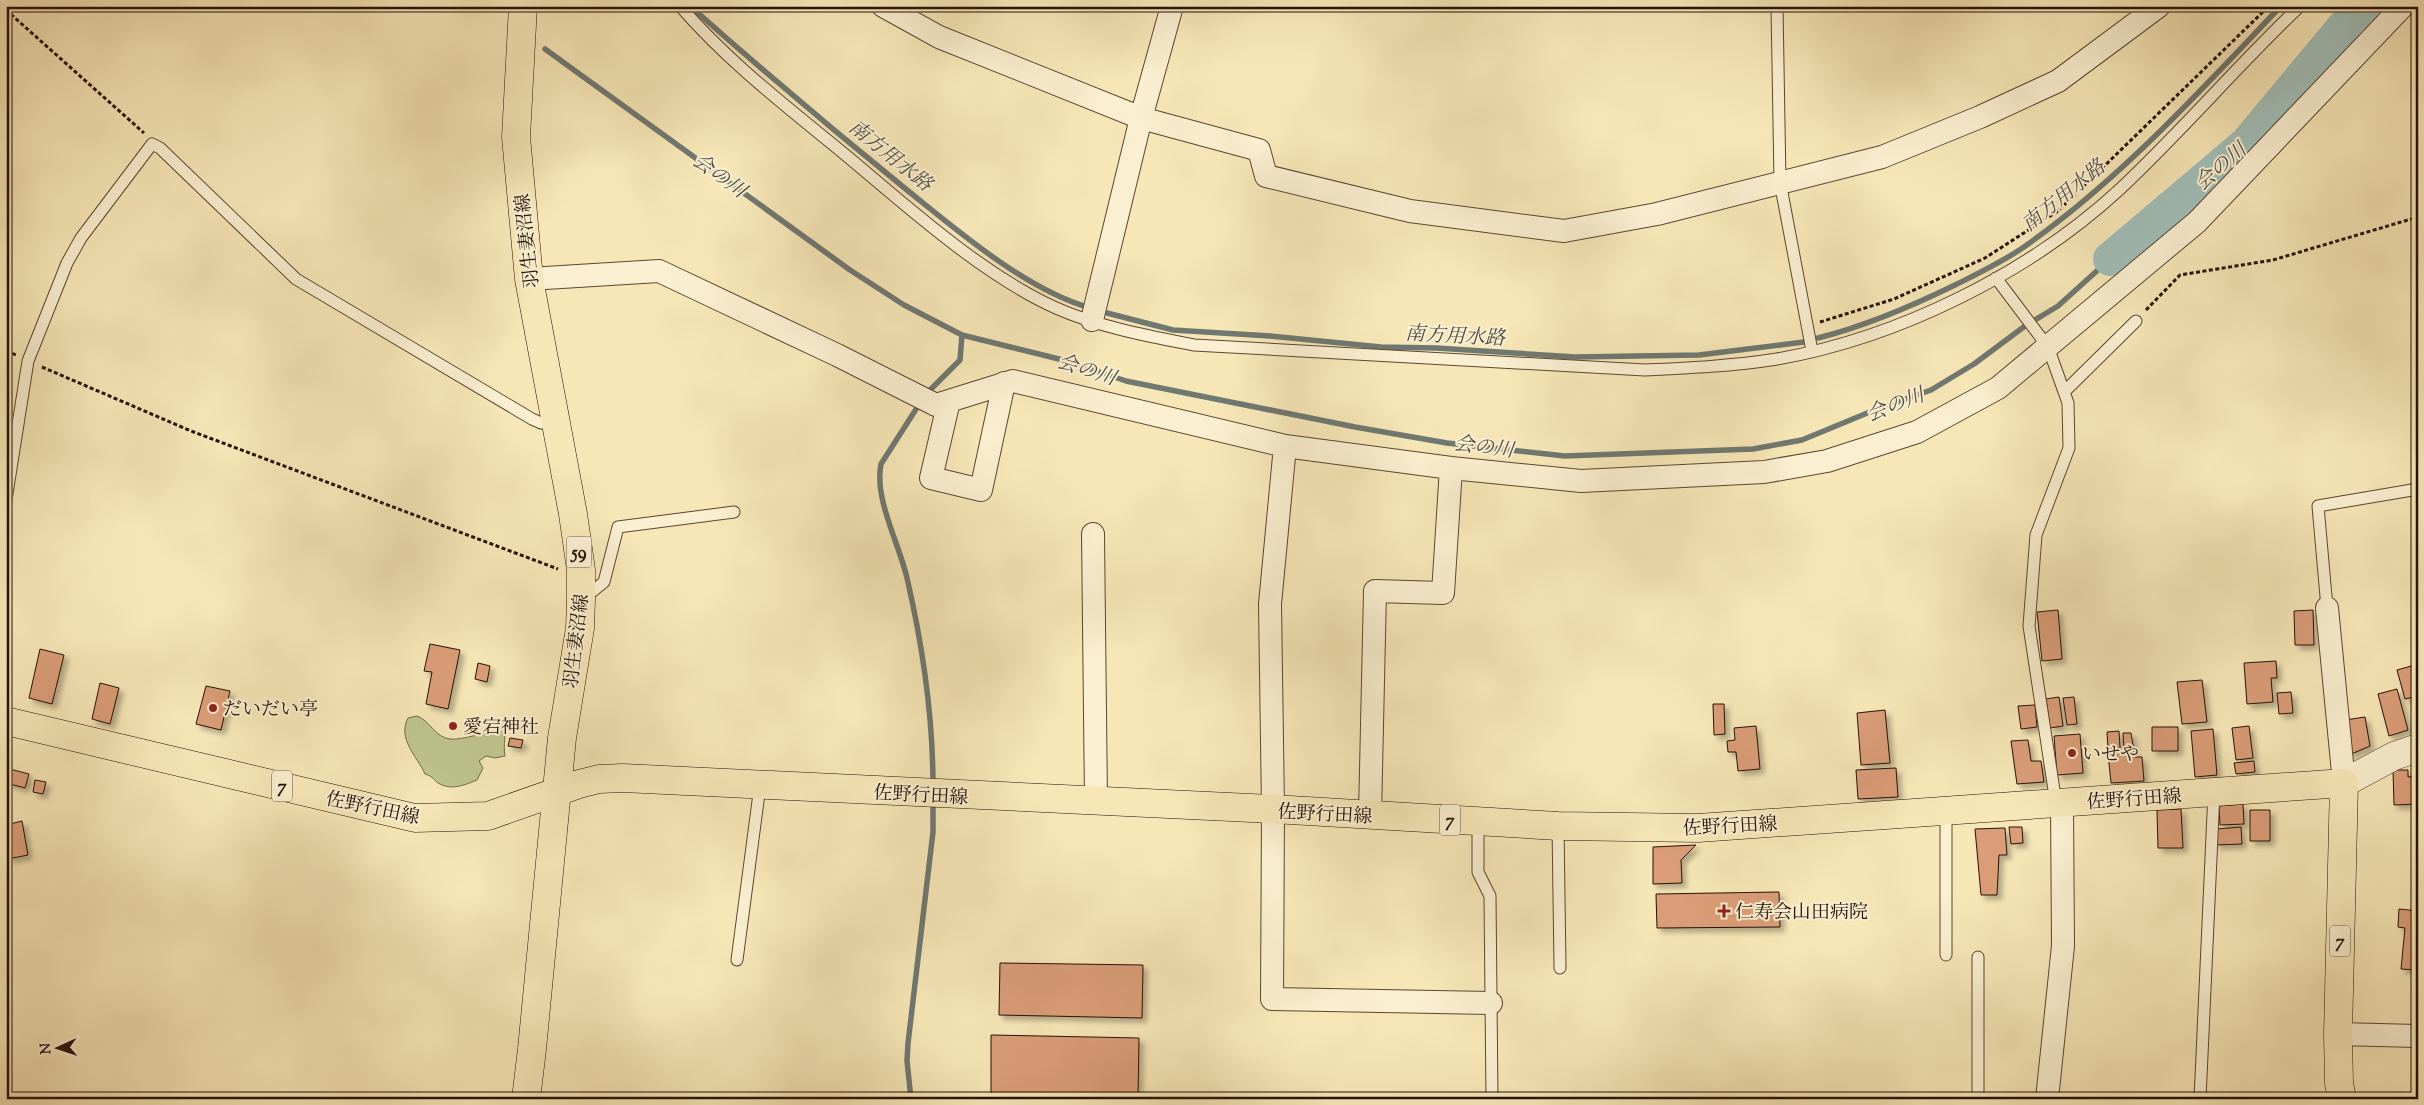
<svg xmlns="http://www.w3.org/2000/svg" width="2424" height="1105" font-family="'Sorts Mill Goudy','Noto Serif JP',serif">
	<defs>
		<filter id="shadow"><feDropShadow dx="4.5" dy="4.5" stdDeviation="2.5" flood-color="#0004"/></filter>
	</defs>
	<rect width="100%" height="100%" fill="#f7e7b7"/>
	<filter id="stains"><feTurbulence type="fractalNoise" baseFrequency=".004" numOctaves="4"/><feColorMatrix values="0 0 0 0 .2 0 0 0 0 .09 0 0 0 0 .02 0 0 0 .5 -.17"/></filter>
	<radialGradient id="worn" r=".72"><stop offset=".6" stop-color="#630" stop-opacity="0"/><stop offset="1" stop-color="#630" stop-opacity=".3"/></radialGradient>
	<path fill="#bec58e" stroke="#726a4a" d="M417,716C429,720 436,738 450,739C459,740 470,736 479,735L492,720L500,719L505,723C506,735 503,745 505,756L495,758L486,756L479,761L483,768L477,780C465,785 451,791 438,783C433,779 432,776 425,774C417,756 397,739 408,718Z"/>
	<g fill="none" stroke-linecap="round" stroke-linejoin="round">
		<path stroke="#6f7871" stroke-width="5.5" d="M690,6C761,69 833,130 907,190C958,231 1024,288 1087,307
			M545,49L850,270L904,305L962,335L1067,361L1126,381L1355,427L1447,443L1565,456L1753,449L1802,440L1877,409L1931,390L1974,364L2025,326L2058,306L2110,259
			M1107,313L1173,330L1270,336L1381,347L1436,348L1575,357L1699,355L1804,342
			M1818,338C1866,326 1910,307 1955,285C1977,274 2000,263 2021,249C2119,181 2199,92 2281,6
			M925,395L960,360L962,335
			M920,403L881,464C874,499 899,543 907,578C923,647 933,715 933,786
			M911,1099L907,1061L908,1043L933,832V800"/>
		<path stroke="#a1beb8" stroke-width="34" d="M2110,259L2246,144L2350,19L2364,6"/>
	</g>
	<path fill="#da9d78" stroke="#251007" filter="url(#shadow)" d="M2058,610L2062,659L2042,661L2037,612Z
		M2313,610L2314,645H2295L2294,611Z
		M430,644L460,650L448,709L426,704L432,672L424,671Z
		M40,649L64,655L52,704L29,698Z
		M2276,661L2277,678H2271L2273,702L2247,704L2244,663Z
		M478,663L490,666L487,682L475,679Z
		M2415,665L2418,673V696L2405,699L2397,670Z
		M2202,680L2207,722L2182,724L2177,682Z
		M100,683L119,688L110,724L92,719Z
		M206,686L230,691L221,730L196,724Z
		M2397,689L2408,730L2389,736L2378,694Z
		M2291,692L2293,713L2279,714L2277,693Z
		M2059,697L2063,726L2050,728L2046,699Z
		M2074,697L2077,724L2067,725L2063,698Z
		M1713,704H1724L1725,734L1714,735Z
		M2035,705L2037,727L2021,729L2018,706Z
		M1885,710L1890,763L1861,765L1857,713Z
		M2365,717L2370,746L2349,755L2345,720Z
		M1756,726L1760,769L1738,771L1736,752H1728L1727,741L1735,740L1734,728Z
		M2249,726L2253,758L2236,760L2232,728Z
		M2152,727H2178V751H2152Z
		M2213,729L2217,775L2195,777L2191,731Z
		M2119,731L2120,748H2108L2107,732Z
		M2123,733H2131L2135,757H2142L2144,781L2111,783L2108,753L2124,752Z
		M2080,734L2083,773L2057,775L2054,736Z
		M510,738L523,740L521,748L508,746Z
		M2028,740L2031,761H2041L2044,782L2017,784L2011,741Z
		M2254,761L2255,772L2236,774L2234,763Z
		M6,768L29,774L25,788L6,783Z
		M1896,768L1898,797L1858,799L1856,770Z
		M2393,770H2408V777L2418,776V804L2394,805Z
		M35,780L46,782L43,794L33,792Z
		M2243,804L2244,824L2220,825L2219,806Z
		M2181,809L2183,848H2158L2157,810Z
		M2250,810H2270V841H2250Z
		M22,821L28,855L8,859L6,825Z
		M2009,827H2022L2023,843L2011,844Z
		M2241,827L2242,844L2216,845V829Z
		M2005,828L2007,855H1999L1997,895H1981L1975,829Z
		M1696,845L1681,860L1682,883L1653,884V847Z
		M1779,892L1780,927L1657,928L1656,894Z
		M2399,909L2418,911V970L2401,969L2405,928L2398,927Z
		M1000,963L1143,965L1142,1018L999,1015Z
		M991,1035L1139,1038L1138,1099H991Z"/>
	<g fill="none" stroke-linecap="round" stroke-linejoin="round">
		<g stroke="#5a4633" stroke-width="13">
			<path id="service" d="M680,6C729,63 790,109 848,157C910,209 983,275 1056,308C1099,327 1148,336 1194,345L1645,370C1689,368 1733,366 1777,359C1898,338 2029,273 2119,190C2182,131 2238,65 2300,6
				M1777,6L1780,182L1812,351
				M1996,278L2048,347L2068,403L2069,448L2036,535L2029,626L2056,803
				M2064,392L2136,321
				M6,500L28,361L67,263L81,238L152,144L160,148L296,279L532,419L541,423L556,419
				M583,599L604,582L618,527L734,512
				M2327,608L2318,506L2418,489
				M1946,811V955
				M1478,822V872L1490,896L1492,1099
				M1558,826L1560,968
				M737,960L760,786
				M1978,1099V957
				M2200,1099L2214,792"/>
		</g>
		<g stroke="#5a4633" stroke-width="24">
			<path id="minor" d="M883,6L939,37L1141,118L1259,150L1266,176L1410,211L1564,231L1657,214L1882,157L1980,117L2058,81L2159,6
				M529,279L659,271L837,355L936,405L1013,381L1285,446L1451,468L1581,481L1764,472L1827,461L1917,432L1998,388L2197,222L2403,6
				M1092,320L1141,118L1172,6
				M949,401L931,478L981,490L1004,383
				M1285,446L1270,604L1273,809L1272,999L1491,1003
				M1093,534L1096,802
				M2327,608L2344,783
				M1370,815L1375,591L1443,593L1451,468
				M2338,1034L2418,1036
				M2047,1099L2063,946L2062,803"/>
		</g>
		<g stroke="#5a4633" stroke-width="29">
			<path id="tertiary" d="M2344,783L2394,756L2418,748"/>
		</g>
		<g stroke="#251007" stroke-width="29">
			<path id="primary" d="M523,6L516,137L529,279L573,514L581,570V600L580,628L562,738L532,1049L526,1099
				M6,721L415,818L488,816L579,784L599,779L623,778L1273,809L1558,826L1698,828L2344,783L2338,1034L2339,1083L2342,1099"/>
		</g>
		<path stroke="#251007" stroke-width="3" stroke-dasharray="4 2.5" stroke-linecap="butt" d="M6,10L144,133
			M2146,310L2180,275L2273,260L2418,217
			M1820,322L1894,299L1985,258L2058,211L2269,6
			M6,351L16,355
			M42,367L191,431L558,569"/>
		<use href="#service" stroke="#faefd0" stroke-width="11"/>
		<use href="#minor" stroke="#faefd0" stroke-width="22"/>
		<use href="#tertiary" stroke="#faefd0" stroke-width="28"/>
		<use href="#primary" stroke="#f7e7b7" stroke-width="28"/>
	</g>
	<g fill="#8f2418" stroke="#faefd0" stroke-width="2">
		<circle cx="213" cy="708" r="5"/>
		<circle cx="453" cy="726" r="5"/>
		<circle cx="2072" cy="753" r="5"/>
		<path d="M1721.5 903.5h5v5h5v5h-5v5h-5v-5h-5v-5h5z"/>
	</g>
	<g text-anchor="middle" stroke-width="4" stroke-linejoin="round" paint-order="stroke">
		<g fill="#faefd0" stroke="#655343" stroke-width="1">
			<rect x="566.5" y="536.5" width="25" height="31" rx="4"/>
			<rect x="272" y="770.5" width="20" height="31" rx="4"/>
			<rect x="1440" y="804.5" width="20" height="31" rx="4"/>
			<rect x="2330" y="925.5" width="20" height="31" rx="4"/>
		</g>
		<g font-size="18" font-weight="bold" fill="#251007">
			<text x="579" y="558">59</text>
			<text x="282" y="792">7</text>
			<text x="1450" y="826">7</text>
			<text x="2340" y="947">7</text>
		</g>
		<g font-size="19" fill="#251007" stroke="#faefd0">
			<text transform="translate(526 241) rotate(-96)" y="7">羽生妻沼線</text>
			<text transform="translate(575 641) rotate(-83)" y="7">羽生妻沼線</text>
			<text transform="translate(921 794) rotate(3)" y="7">佐野行田線</text>
			<text transform="translate(2134 798) rotate(-4)" y="7">佐野行田線</text>
			<text transform="translate(373 807) rotate(12)" y="7">佐野行田線</text>
			<text transform="translate(1325 813) rotate(3)" y="7">佐野行田線</text>
			<text transform="translate(1730 825) rotate(-3)" y="7">佐野行田線</text>
		</g>
		<g font-size="19" fill="#251007" stroke="#faefd0" text-anchor="start">
			<text x="223" y="715">だいだい亭</text>
			<text x="463" y="733">愛宕神社</text>
			<text x="2082" y="760">いせや</text>
			<text x="1735" y="918">仁寿会山田病院</text>
		</g>
		<g font-size="20" font-style="italic" fill="#504d45" stroke="#faefd0">
			<text transform="translate(891 155) rotate(39)" y="7">南方用水路</text>
			<text transform="translate(2220 166) rotate(-41)" y="7">会の川</text>
			<text transform="translate(720 175) rotate(36)" y="7">会の川</text>
			<text transform="translate(2063 195) rotate(-39)" y="7">南方用水路</text>
			<text transform="translate(1455 335) rotate(3)" y="7">南方用水路</text>
			<text transform="translate(1087 369) rotate(18)" y="7">会の川</text>
			<text transform="translate(1895 404) rotate(-21)" y="7">会の川</text>
			<text transform="translate(1484 446) rotate(7)" y="7">会の川</text>
		</g>
	</g>
	<rect width="2424" height="1105" fill="none" stroke="#f7e7b7" stroke-width="25"/>
	<rect x="8" y="8" width="2409" height="1090" fill="none" stroke="#251007" stroke-width="2.5"/>
	<rect x="12" y="12" width="2399" height="1080" fill="none" stroke="#251007"/>
	<g transform="translate(58 1048) rotate(267)" stroke="#faefd0" stroke-width="4" paint-order="stroke">
	<path d="M0-4L9 19L0 12L-9 19Z" fill="#251007"/>
	<text y="-8" font-size="14" font-weight="bold" text-anchor="middle" fill="#251007">N</text>
	</g>
	<rect width="100%" height="100%" filter="url(#stains)"/>
	<rect width="100%" height="100%" fill="url(#worn)"/>
</svg>
